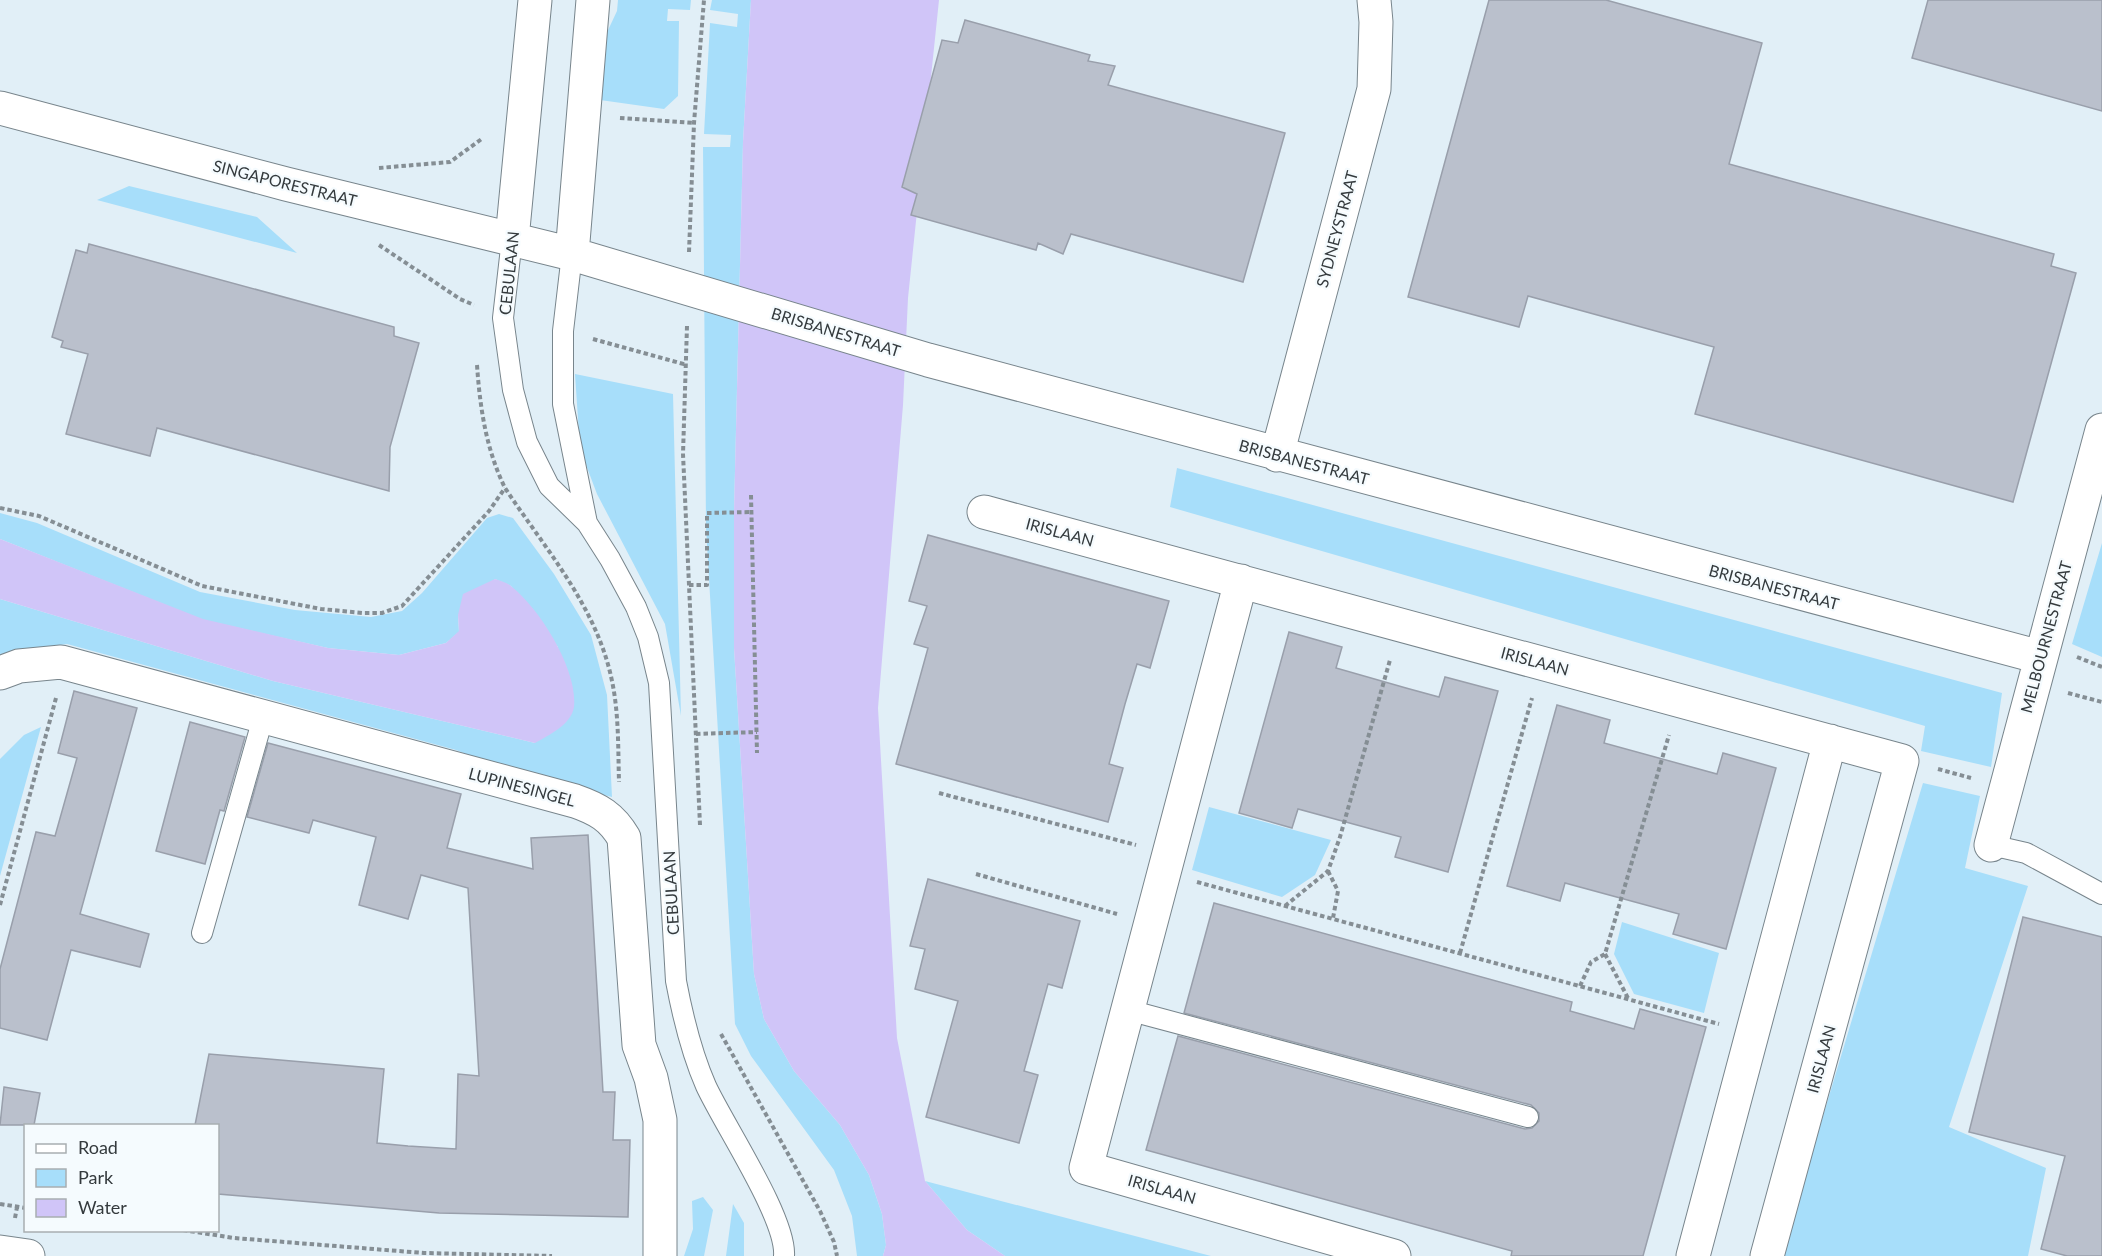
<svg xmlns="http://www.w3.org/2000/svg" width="2102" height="1256" font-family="Lato,sans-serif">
	<rect width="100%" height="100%" fill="#e1eff7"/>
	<path fill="#a7defa" d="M618,0H691L690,10L668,9L667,21H679L678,96L664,109L593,99L602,43L617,11Z
		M712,0H751L743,142L734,512V648L754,974L764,1019L794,1071L840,1125L869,1175L882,1214L886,1245L883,1256H857L852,1216L834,1170L751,1056L735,1024L706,527L703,147H730L731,135L704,134L710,23L737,27L738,14L710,10Z
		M129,186L257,217L297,253L97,200Z
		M575,374L673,394L681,716L665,624L597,494L580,449Z
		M1177,468L2002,693L1991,767L1921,751L1925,726L1170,507Z
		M0,513L37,523L200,592L295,610L371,617L402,611L422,593L487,518L499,514L513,518L554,574L591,635L607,695L612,797L510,771L456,750L67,644L0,654V599L273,681L535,743L558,647L511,586L495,579L458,615L459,632L446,643L399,655L328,648L203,620L0,539Z
		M2102,543V657L2072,644Z
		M41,727L0,876V759L24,735Z
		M1923,783L1980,796L1965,868L2028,886L1949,1127L2046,1168L2028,1256H1781Z
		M1209,807L1331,840L1315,875L1282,897L1192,870Z
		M1622,922L1719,953L1704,1013L1634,994L1614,954Z
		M925,1181L1211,1256H1005L967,1230Z
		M703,1197L713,1210L704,1256H684L693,1229L692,1201Z
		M733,1204L744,1223V1256H726Z"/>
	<path fill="#d0c5f8" d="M751,0H939L908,298L903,405L878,708L897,1038L925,1181L967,1230L1005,1256H883L886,1245L882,1214L869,1175L840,1125L794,1071L764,1019L754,974L734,648V512L743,142Z
		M0,539L203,619L328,648L399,655L446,643L459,631L458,615L463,594L495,579C501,581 508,583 512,587C540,609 578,670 574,707C571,725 549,735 535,743L273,681L0,599Z"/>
	<path fill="#bac0cc" stroke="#999fab" stroke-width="1.5" d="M1489,0H1606L1762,43L1729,164L2054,254L2051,266L2076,273L2013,502L1695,414L1714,347L1528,296L1519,327L1408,297Z
		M1928,0H2102V111L1912,58Z
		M965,20L1090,55L1088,61L1115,66L1108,85L1285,133L1243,282L1071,234L1063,254L1038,243L1036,250L911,215L917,194L902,187L942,40L958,43Z
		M89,244L394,327V336L419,343L390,447L389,491L157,428L150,456L66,434L88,354L61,347L63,341L52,337L76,250L87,253Z
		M928,535L1169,601L1150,668L1137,664L1125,704L1109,764L1123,768L1108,822L896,764L928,648L914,644L927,606L909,601Z
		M1289,632L1342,647L1336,668L1406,688L1439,697L1445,677L1498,691L1448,872L1395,857L1401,837L1298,809L1292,828L1239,813Z
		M74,691L137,708L80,914L149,934L140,967L71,950L47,1040L0,1028V969L36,832L55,836L77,758L58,753Z
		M1557,705L1610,720L1604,743L1717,774L1723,753L1776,768L1726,949L1673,934L1679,914L1565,883L1560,901L1507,886Z
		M190,722L245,737L224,811L220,810L205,864L156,851Z
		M268,743L461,794L447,848L533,869L531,838L588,835L603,1092H615L613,1140H630L628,1217L439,1213L218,1194V1125H195L209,1054L384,1069L377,1143L408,1146L456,1149L458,1074L479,1076L468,888L421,875L408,919L359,905L376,837L313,820L309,833L247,817Z
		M928,879L1080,921L1062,988L1048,984L1034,1035L1024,1071L1038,1075L1019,1143L926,1117L958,1001L915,989L925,949L910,946Z
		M1214,903L1572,1002L1570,1011L1634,1029L1640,1009L1706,1027L1643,1256H1511L1512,1251L1146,1150L1178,1036L1525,1129L1532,1128L1539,1121V1113L1531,1105L1184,1013Z
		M2023,917L2102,937V1256H2067L2041,1249L2065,1156L1969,1132Z
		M4,1087L40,1093L34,1125H0Z"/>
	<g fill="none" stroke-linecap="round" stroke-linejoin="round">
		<g stroke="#78858c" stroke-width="22">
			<path id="service" d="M512,239L503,318L513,390L527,442L549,486L587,523L610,559L636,607L648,637L659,683L676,981C683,1018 691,1052 706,1086C724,1125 787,1219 784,1256
				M572,254L563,331V404L587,523
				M1991,845L2026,853L2102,894
				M202,933L263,718
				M1128,1010L1528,1117"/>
		</g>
		<g stroke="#78858c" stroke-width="35">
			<path id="minor" d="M0,108L286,184L572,254L928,360L2040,657
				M512,239L535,0
				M572,254L593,0
				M1277,455L1374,89L1376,22L1374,0
				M984,512L1902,761L1767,1256
				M1241,581L1086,1168L1394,1256
				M0,673L19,666L61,662L575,801C598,809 612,817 624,838L639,1045L651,1078L660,1120V1256
				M1991,845L2102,430
				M0,1252L28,1256
				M1693,1256L1830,741"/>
		</g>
		<path stroke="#858e94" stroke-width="4" stroke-dasharray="4.5 3" stroke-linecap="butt" d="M620,118L694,123
			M379,168L450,162L483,138
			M379,245L460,299L474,305
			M689,252L694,123L704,0
			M687,326L683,454L700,825
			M593,339L687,365
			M477,365C480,408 486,449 505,488C546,550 597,607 612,681C619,714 618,749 619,782
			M751,495L757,753
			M0,508L39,516L202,586L321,609L363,613H382L402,606L489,511L505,488
			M689,585H707V513L751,512
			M2077,657L2102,667
			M2068,693L2102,702
			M696,734L757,732
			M1938,769L1971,778
			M939,793L1136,845
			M1328,871L1338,891L1333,918
			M976,874L1117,914
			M1197,882L1719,1024
			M0,905L56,698
			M1285,906L1328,871L1340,837L1390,660
			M1460,953L1532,698
			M1605,954L1629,1000
			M1580,986L1591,962L1605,954L1669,735
			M721,1034L820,1211L834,1242L837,1256
			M0,1204L26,1208
			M15,1218L17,1207
			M183,1230L234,1238L424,1253L552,1256"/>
		<use href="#service" stroke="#fff" stroke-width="20"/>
		<use href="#minor" stroke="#fff" stroke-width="33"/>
	</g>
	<g text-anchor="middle" stroke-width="4.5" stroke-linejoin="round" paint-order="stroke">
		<g font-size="16" fill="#343a3d" stroke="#f5fbfe">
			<text transform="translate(285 183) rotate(14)" y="6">SINGAPORESTRAAT</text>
			<text transform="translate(1337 229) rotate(-75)" y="6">SYDNEYSTRAAT</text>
			<text transform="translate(509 273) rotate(-84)" y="6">CEBULAAN</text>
			<text transform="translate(836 332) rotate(17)" y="6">BRISBANESTRAAT</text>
			<text transform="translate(1304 462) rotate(15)" y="6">BRISBANESTRAAT</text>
			<text transform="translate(1060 532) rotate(15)" y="6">IRISLAAN</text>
			<text transform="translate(1774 587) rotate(15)" y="6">BRISBANESTRAAT</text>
			<text transform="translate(2046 637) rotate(-75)" y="6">MELBOURNESTRAAT</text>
			<text transform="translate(1535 661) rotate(15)" y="6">IRISLAAN</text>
			<text transform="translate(522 787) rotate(15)" y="6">LUPINESINGEL</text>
			<text transform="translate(671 893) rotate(-93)" y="6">CEBULAAN</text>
			<text transform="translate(1821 1059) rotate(-75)" y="6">IRISLAAN</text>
			<text transform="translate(1162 1189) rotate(16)" y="6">IRISLAAN</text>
		</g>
	</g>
	<rect x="24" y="1124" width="195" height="108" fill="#f5fbfe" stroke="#a8aeb1" stroke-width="1.5"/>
	<rect x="36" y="1144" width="30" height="9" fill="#ffffff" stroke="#a8aeb1" stroke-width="1.5"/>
	<text x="78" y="1154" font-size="18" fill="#343a3d">Road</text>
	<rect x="36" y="1169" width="30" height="18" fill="#a7defa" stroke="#a8aeb1" stroke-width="1.5"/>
	<text x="78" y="1184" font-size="18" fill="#343a3d">Park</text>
	<rect x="36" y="1199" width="30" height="18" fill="#d0c5f8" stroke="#a8aeb1" stroke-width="1.5"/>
	<text x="78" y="1214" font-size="18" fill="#343a3d">Water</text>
</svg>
